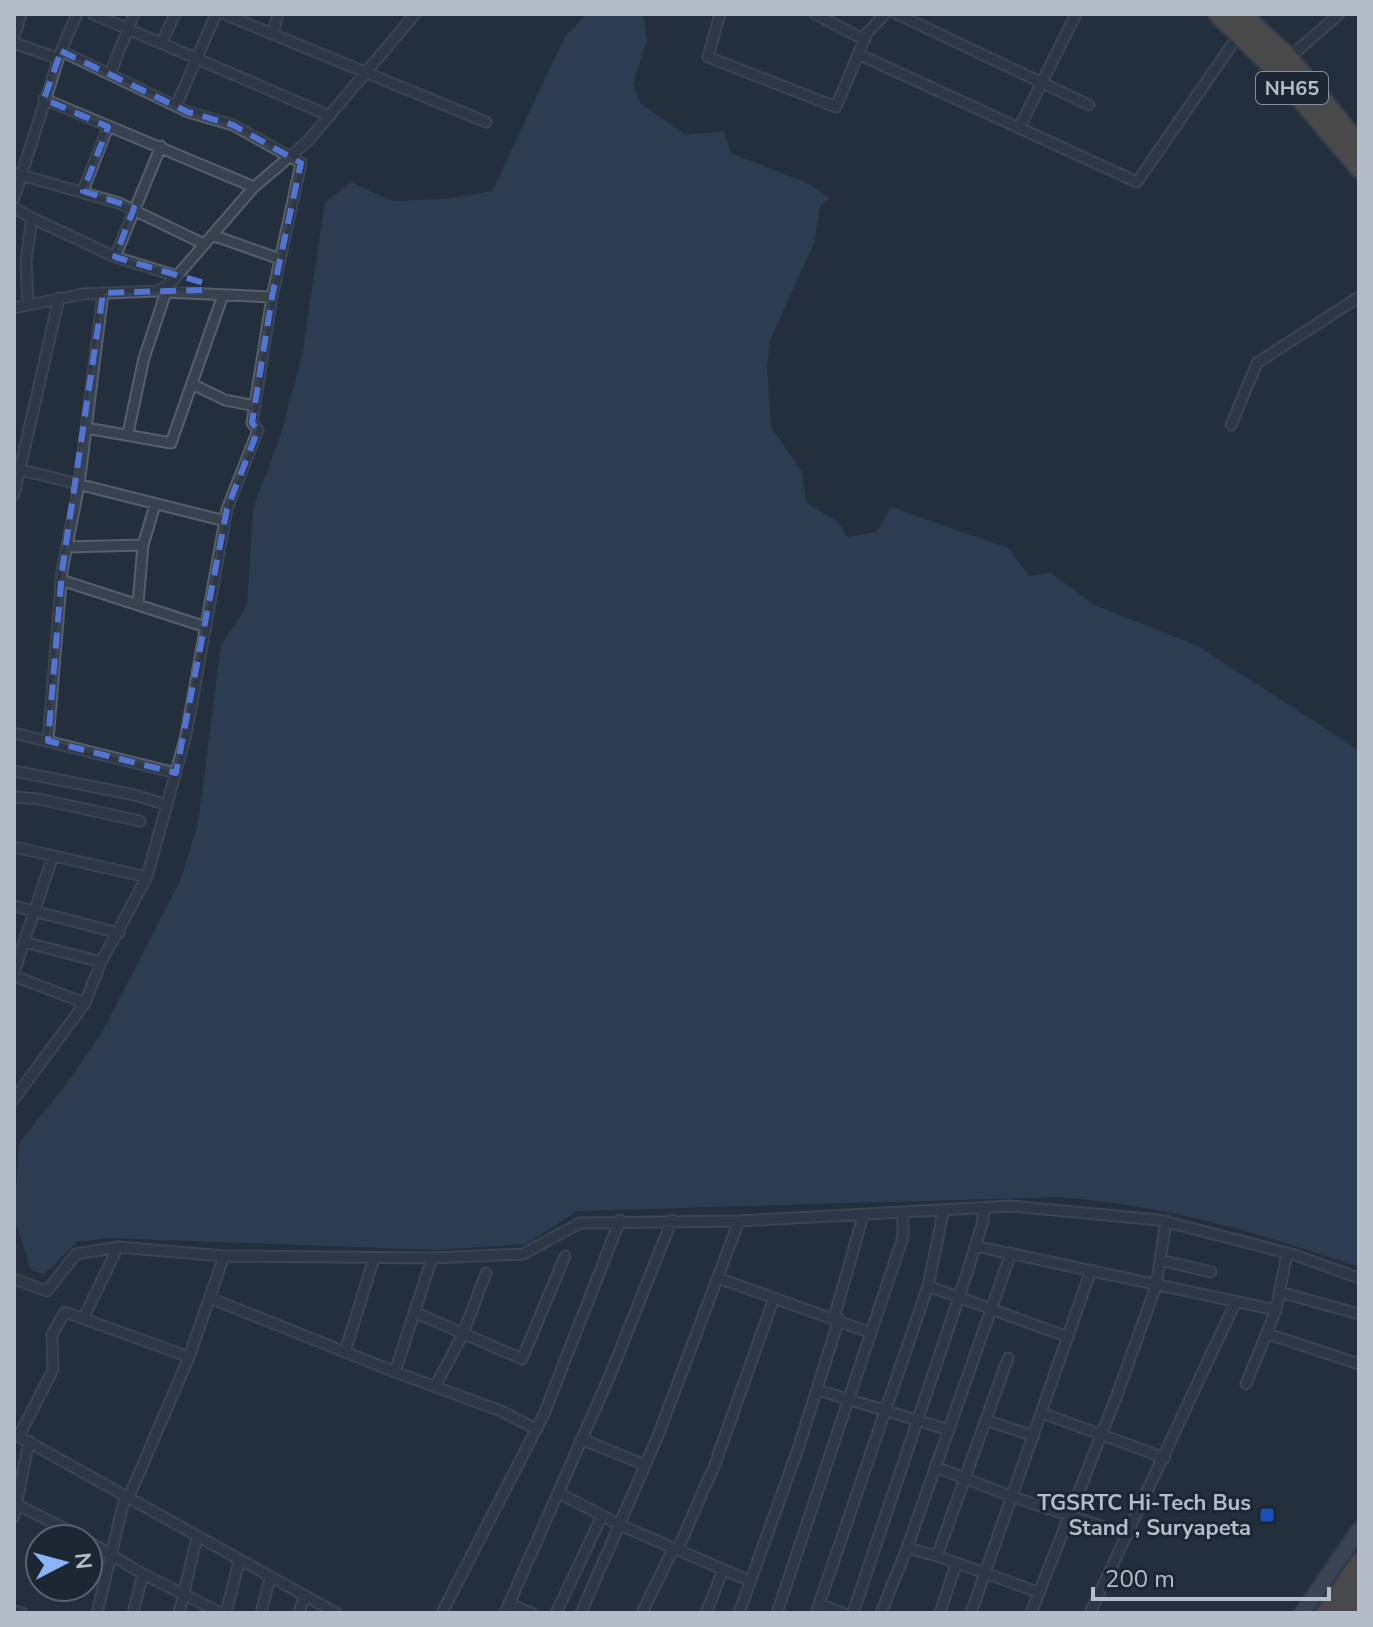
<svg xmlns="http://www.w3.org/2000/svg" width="1373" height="1627" font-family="'Nunito Sans',sans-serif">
	<rect width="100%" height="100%" fill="#242f3e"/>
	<path fill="#394c67" d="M586,14H643L647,40L633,85L641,104L686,135L724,131L731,153L807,183L830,198L820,206L814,243L770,340L767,367L771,427L802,472L806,503L838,522L847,537L877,532L891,507L1008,548L1029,576L1051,573L1094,605L1196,645L1359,750V1267C1260,1233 1162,1204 1057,1197L578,1211L526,1244L437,1250L108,1238L77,1242L44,1274L31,1270L14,1218L19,1143L67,1083L101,1034L181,879L198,823L221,645L247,606L253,509L281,434L302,355L325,202L351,182L392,201L447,199L492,191L565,37Z"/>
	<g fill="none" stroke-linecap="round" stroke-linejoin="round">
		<g stroke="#565f6c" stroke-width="13">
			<path id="street" d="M93,14L330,116
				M224,14L486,122
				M720,14L708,57L836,107L867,33L885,14
				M815,14L865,40
				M897,14L1089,105
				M273,34L278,14
				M14,38L21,14
				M162,42L175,14
				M14,43L57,58
				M61,51L77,14
				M858,54L1137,182L1240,33
				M1289,58L1339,14
				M110,74L134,14
				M44,99L254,187
				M176,106L216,14
				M1019,128L1076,14
				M161,146L115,257L177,276
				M14,173L119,203L204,244
				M83,191L108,127
				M14,198L61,51L188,112L233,125L301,163L272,297L252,423L258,430L227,509L186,735L147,877L101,962L85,1003L14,1099
				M14,208L32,218L26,261L28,304
				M32,218L115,257
				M212,235L280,259
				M165,292L272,297
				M14,308L83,294L157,291L170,284L254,187L308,141L415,14
				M194,385L225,400L255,406
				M1231,425L1257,363L1359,297
				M86,428L171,443L223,295
				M128,433L144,358L169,283
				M14,468L225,521
				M14,495L59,298
				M67,547L143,545L155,505
				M64,581L206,627
				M138,603L143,545
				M14,733L176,773
				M48,741L62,571L79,485L103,293
				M14,771L135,795L167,805
				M14,797L39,799L140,821
				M14,847L147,877
				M53,856L24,942L101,962
				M14,906L119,933
				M14,973L24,942
				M14,976L85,1003
				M739,1221L1011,1206L1159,1220L1295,1255L1359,1278
				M975,1246L1276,1310
				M432,1258L523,1254L580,1223L739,1221L657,1438L581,1613
				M1160,1260L1211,1272
				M14,1279L47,1291L76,1254L118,1247L224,1256L189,1357
				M928,1286L1068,1337
				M1280,1292L1359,1314
				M210,1298L395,1372L432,1258L224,1256
				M774,1298L871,1333
				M414,1312L522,1359L565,1256
				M834,1318L863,1216
				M83,1319L118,1247
				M1268,1334L1359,1364
				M345,1352L374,1258
				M1008,1358L937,1556L1038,1592
				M395,1372L501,1411L536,1429
				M1246,1384L1276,1310L1287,1253
				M435,1387L463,1334L486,1273
				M818,1390L949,1430
				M1042,1413L1165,1458
				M985,1420L1034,1436
				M14,1434L336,1613
				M19,1436L53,1370L52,1334L65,1312L189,1357L128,1499
				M581,1439L645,1465
				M936,1467L1013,1497L1128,1535
				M559,1493L620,1525L750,1581
				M16,1504L85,1539
				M14,1516L29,1441
				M88,1541L143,1574
				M937,1556L907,1548L1011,1253
				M508,1604L532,1613
				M819,1604L843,1613
				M14,1611L22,1613
				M97,1613L125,1497
				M133,1613L143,1574L221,1613
				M179,1613L197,1537
				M226,1613L239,1561
				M261,1613L270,1578
				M299,1613L304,1597
				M442,1613L544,1414L620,1220
				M505,1613L611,1373L672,1220
				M556,1613L602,1516
				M642,1613L671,1553L680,1544L715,1464L774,1298L718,1278
				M706,1613L723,1570
				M739,1613L798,1449L839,1319
				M777,1613L903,1237V1215
				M816,1613L928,1286L943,1213
				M853,1613L967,1273L983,1221V1209
				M881,1613L907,1548
				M940,1613L956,1564
				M971,1613L1091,1270
				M1031,1613L1117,1395L1156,1286L1166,1221
				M1090,1613L1236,1301"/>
		</g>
		<g stroke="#414a57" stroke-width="18">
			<path id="primary" d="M1302,1613L1359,1530
				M1357,1613L1359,1610"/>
		</g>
		<g stroke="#434c59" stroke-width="22">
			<path id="highway" d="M1218,14L1277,71L1359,168
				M1241,14L1287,56L1359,145
				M1326,1613L1359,1563
				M1345,1613L1359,1589"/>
		</g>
		<use href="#street" stroke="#38414e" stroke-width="9"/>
		<use href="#primary" stroke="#56606e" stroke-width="14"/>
		<use href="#highway" stroke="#746855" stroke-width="18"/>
	</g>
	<path d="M0 0H1373V1627H0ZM61,51L188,112L233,125L301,163L272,297L252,423L258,430L227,509L176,773L48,741L62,571L103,293L203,290L204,283L115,257L134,208L83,191L108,127L44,99Z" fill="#242f3e" fill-opacity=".55" fill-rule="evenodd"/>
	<path fill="none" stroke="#5274d3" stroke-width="6" stroke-dasharray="16 10" stroke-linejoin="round" d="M61,51L188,112L233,125L301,163L272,297L252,423L258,430L227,509L176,773L48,741L62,571L103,293L203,290L204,283L115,257L134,208L83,191L108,127L44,99Z"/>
	<rect fill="#1a4fb4" stroke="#1d2633" stroke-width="3" x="1259" y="1507" width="16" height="16" rx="4"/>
	<g text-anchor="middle" stroke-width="6" stroke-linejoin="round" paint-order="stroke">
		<rect fill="#1d2633" stroke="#878f9c" stroke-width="2" x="1256" y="72" width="72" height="32" rx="6"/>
		<g font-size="20" font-weight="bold" fill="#b4bcc9">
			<text x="1292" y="95">NH65</text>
		</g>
		<g font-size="22" font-weight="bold" fill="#b4bcc9" stroke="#1d2633" text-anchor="end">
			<text x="1251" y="1510">TGSRTC Hi-Tech Bus<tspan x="1251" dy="25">Stand , Suryapeta</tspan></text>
		</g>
	</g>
	<rect width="1373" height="1627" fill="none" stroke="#b4bcc9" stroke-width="32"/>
	<g transform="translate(64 1563) rotate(84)"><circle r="38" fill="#1d2633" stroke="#59626f" stroke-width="2"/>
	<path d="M0-6L14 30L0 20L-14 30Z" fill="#8ab4f8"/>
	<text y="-12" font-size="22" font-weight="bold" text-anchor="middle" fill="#b4bcc9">N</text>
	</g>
	<path d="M1093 1587v12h236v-12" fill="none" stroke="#b4bcc9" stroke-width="4"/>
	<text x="1105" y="1587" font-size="24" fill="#b4bcc9" stroke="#1d2633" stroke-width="6" paint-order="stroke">200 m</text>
</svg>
